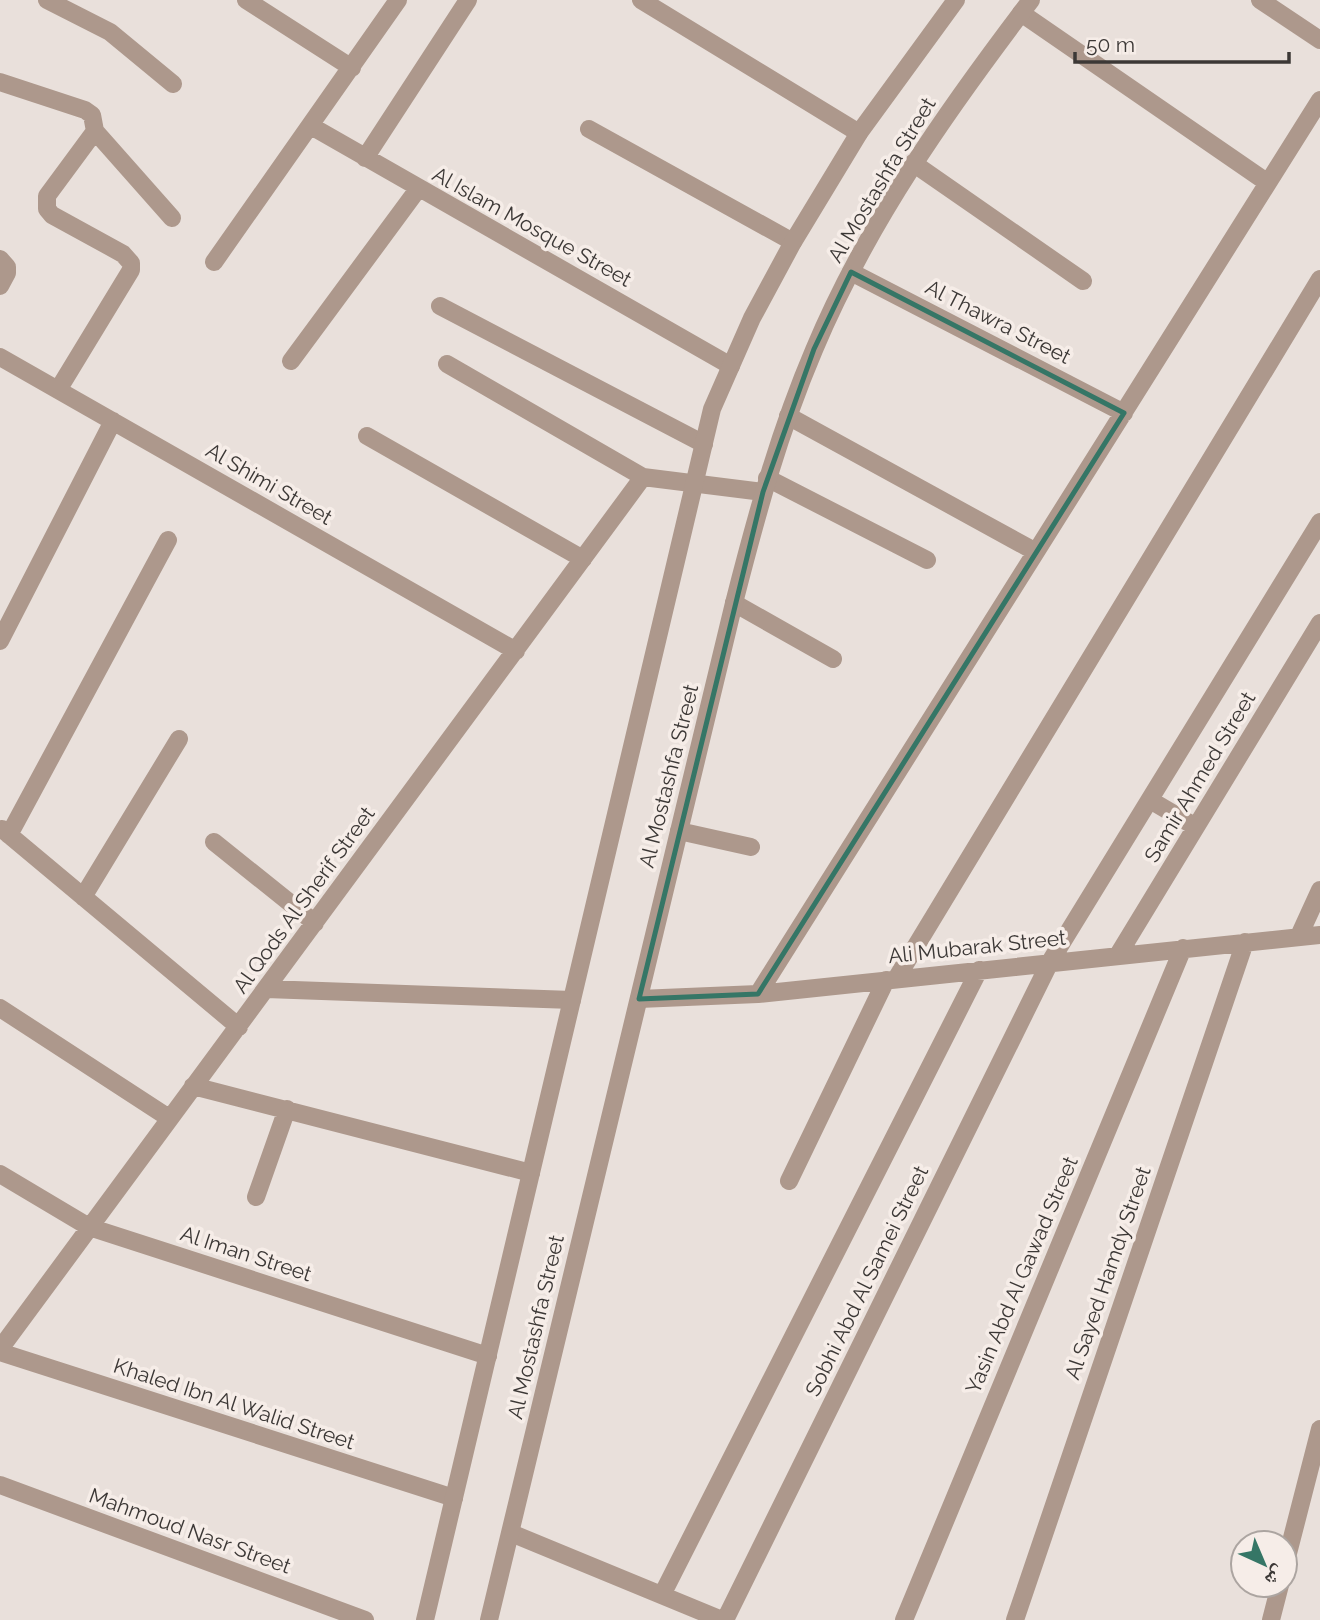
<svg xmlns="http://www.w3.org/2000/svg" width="1320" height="1620" font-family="Raleway,'Noto Naskh Arabic',sans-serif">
	<rect width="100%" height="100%" fill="#e9e0db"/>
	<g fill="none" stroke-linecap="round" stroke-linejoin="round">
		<path stroke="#ad988c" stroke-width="18" d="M47,0L110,32L173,84
			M246,0L352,68
			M641,0L859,133
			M1260,0L1320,40
			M1021,13L1268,183
			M0,82L85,110L92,115L95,131L47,196V209L52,215L123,254L131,263V270L58,390
			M311,126L731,366
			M589,129L793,242
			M95,131L172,218
			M365,158L468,0
			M913,163L1083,281
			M0,259L7,267V273L0,286
			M214,262L398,0
			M851,272L1124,413
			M440,306L704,444
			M0,357L516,651
			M291,361L418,189
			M447,364L643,477L763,492
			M788,416L1036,552
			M367,436L583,559
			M767,478L927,560
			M734,603L833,659
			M0,641L113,421
			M1150,800L1196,827
			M2,829L239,1027
			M679,831L751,847
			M9,835L168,540
			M214,842L315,923
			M83,897L179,739
			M1299,936L1320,890
			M1118,955L1320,623
			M896,979L1320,279
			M266,989L572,1000
			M758,994L1320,100
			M639,999L758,994L1320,935
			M0,1008L169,1118
			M193,1086L531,1173
			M0,1174L89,1227L488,1356
			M789,1181L886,980
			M256,1197L287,1109
			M0,1349L643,477
			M0,1352L454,1498
			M0,1485L365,1620
			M511,1533L722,1620
			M1285,1565L1320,1429
			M662,1595L979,970
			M725,1620L1050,962L1320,522
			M904,1620L1183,948
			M1015,1620L1245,942
			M1271,1620L1280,1585"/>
		<path stroke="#ad988c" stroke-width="18" d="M425,1620L712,409L752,318L793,242L859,133L956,0
			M489,1620L734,603C756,517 779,432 814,350C867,223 948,109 1031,0"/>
	</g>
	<path fill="none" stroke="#357666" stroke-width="5" stroke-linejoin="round" d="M851,272L1124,413L758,994L639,999L763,492L814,349Z"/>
	<g text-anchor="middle" stroke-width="7" stroke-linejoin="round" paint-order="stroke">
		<g font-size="21" fill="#3c3836" stroke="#f6ede8">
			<text transform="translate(882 180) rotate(-59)" y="7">Al Mostashfa Street</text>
			<text transform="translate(532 227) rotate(29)" y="7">Al Islam Mosque Street</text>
			<text transform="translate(998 322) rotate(27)" y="7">Al Thawra Street</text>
			<text transform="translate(269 484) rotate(30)" y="7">Al Shimi Street</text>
			<text transform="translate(669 776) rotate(-76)" y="7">Al Mostashfa Street</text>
			<text transform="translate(1200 777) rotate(-59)" y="7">Samir Ahmed Street</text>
			<text transform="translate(304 900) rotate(-54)" y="7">Al Qods Al Sherif Street</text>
			<text transform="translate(977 947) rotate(-6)" y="7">Ali Mubarak Street</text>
			<text transform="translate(246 1254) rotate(18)" y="7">Al Iman Street</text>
			<text transform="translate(1108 1273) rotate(-71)" y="7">Al Sayed Hamdy Street</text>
			<text transform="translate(1022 1275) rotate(-67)" y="7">Yasin Abd Al Gawad Street</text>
			<text transform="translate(867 1281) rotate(-64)" y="7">Sobhi Abd Al Samei Street</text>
			<text transform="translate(536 1327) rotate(-77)" y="7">Al Mostashfa Street</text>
			<text transform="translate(234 1404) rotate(18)" y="7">Khaled Ibn Al Walid Street</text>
			<text transform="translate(190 1531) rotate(20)" y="7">Mahmoud Nasr Street</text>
		</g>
	</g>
	<g transform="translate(1264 1564) rotate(136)"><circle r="33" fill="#f6ede8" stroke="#aca5a1" stroke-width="2"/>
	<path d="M0-5L12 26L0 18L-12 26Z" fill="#357666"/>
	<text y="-10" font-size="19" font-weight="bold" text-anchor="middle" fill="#3c3836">ش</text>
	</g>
	<path d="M1075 52v10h214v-10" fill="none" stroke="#3c3836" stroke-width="3.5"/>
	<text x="1086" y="52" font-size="21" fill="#3c3836" stroke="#f6ede8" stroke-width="5" paint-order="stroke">50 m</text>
</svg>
